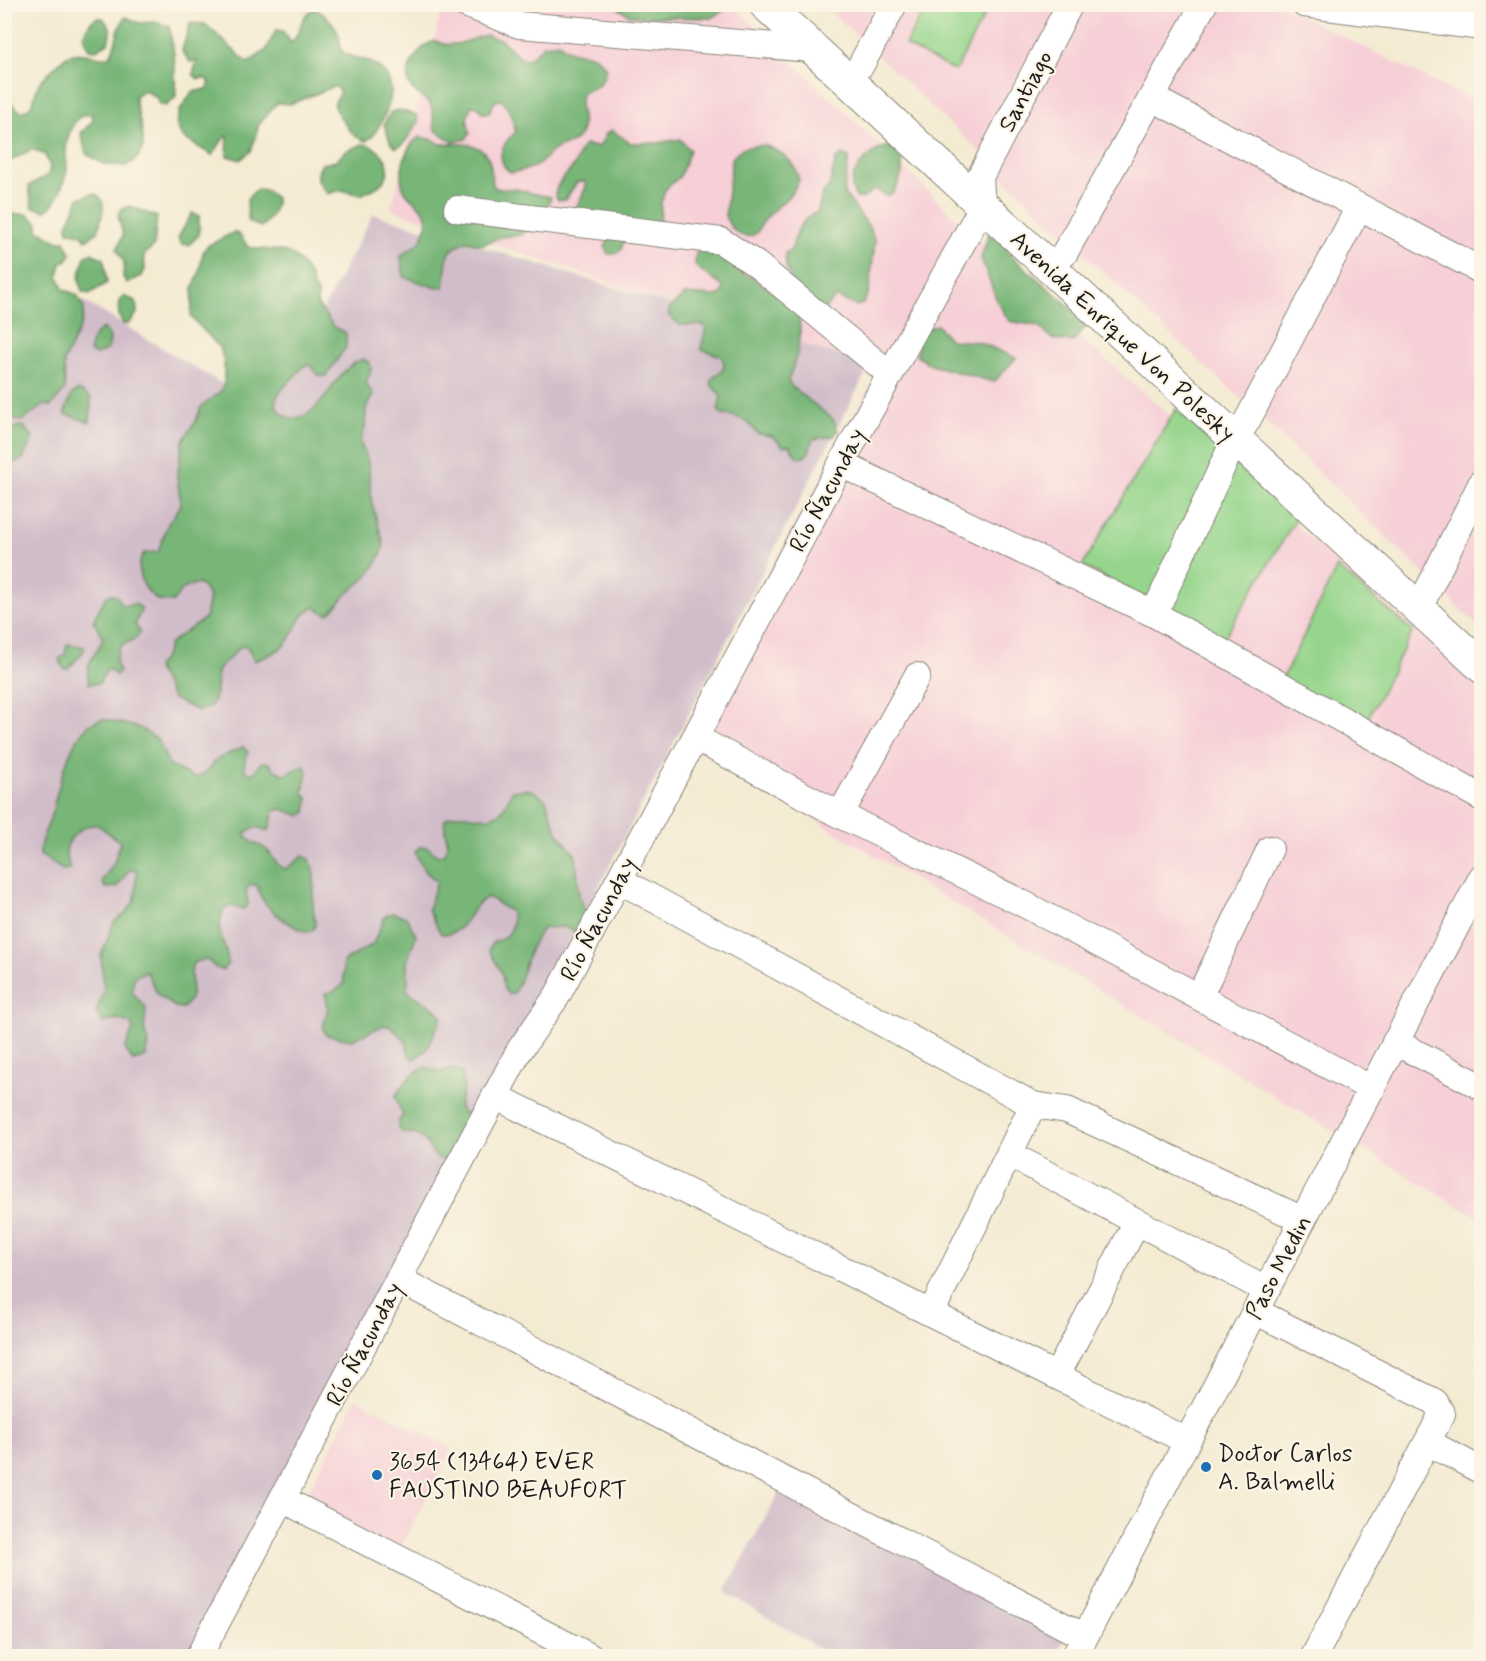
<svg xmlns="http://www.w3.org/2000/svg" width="1486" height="1661" font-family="Mynerve,sans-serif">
	<rect width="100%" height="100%" fill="#fcf5e5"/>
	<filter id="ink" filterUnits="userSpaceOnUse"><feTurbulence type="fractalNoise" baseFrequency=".0167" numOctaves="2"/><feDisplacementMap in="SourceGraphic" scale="12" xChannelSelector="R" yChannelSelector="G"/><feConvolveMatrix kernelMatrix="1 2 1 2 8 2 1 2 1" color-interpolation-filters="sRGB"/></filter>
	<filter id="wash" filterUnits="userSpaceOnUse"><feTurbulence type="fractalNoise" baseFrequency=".008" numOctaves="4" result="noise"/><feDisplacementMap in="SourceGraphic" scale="24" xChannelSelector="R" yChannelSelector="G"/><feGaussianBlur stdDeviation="1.35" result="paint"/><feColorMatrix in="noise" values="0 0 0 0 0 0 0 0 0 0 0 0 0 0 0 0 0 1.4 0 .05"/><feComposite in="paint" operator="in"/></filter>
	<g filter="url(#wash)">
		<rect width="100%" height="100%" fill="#f4ebd3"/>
		<path fill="#f6cfd7" d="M443,5H733L1091,347L1481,687V1220L679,738L877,373L391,209Z
			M824,5H1280L1481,105V629L1266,422L1078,249L993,168L995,166Z
			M356,1399L452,1448L399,1551L303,1502Z"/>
		<path fill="#d1bdc9" d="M373,214L870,365L199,1656H5V254L269,412Z
			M783,1485L1066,1635L1055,1656H832L725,1592Z"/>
		<path fill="#95d58c" stroke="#587854" stroke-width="1.5" d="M927,4L990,5L955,71L905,45Z
			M1176,409L1296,519L1224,638L1082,566Z
			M1337,567L1413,631L1365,724L1282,680Z"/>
		<path fill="#78b678" stroke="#4a694a" stroke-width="1.5" d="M617,5V4L732,5L712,18L643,17L629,15L618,8Z
			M314,9C325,13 336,25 339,36C341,42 338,49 344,53C350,58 363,58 370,62C405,79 389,112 372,137L366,141C352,138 339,118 334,104L340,92L336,86L290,104L277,103L259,124L251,151L240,160L227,156L228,135C219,140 219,149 212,155L182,137L176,124L180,110L192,92L207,89L210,83L205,78L198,79L193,74L197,61L190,62L182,51L190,23L205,24L248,63L266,50L276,30L283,31L291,43C302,33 299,15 314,9Z
			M126,17L139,23L154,22L169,26L174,54L176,97L166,106L159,104L156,97L144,90L135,96C135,119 159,151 125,166L104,164L86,154L81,133L92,122L93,115C74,110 67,136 66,151C65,157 68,164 67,170C64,184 57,204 45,211L32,207L29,186L48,175L50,167L45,155L32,149L5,164V98L21,112C37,107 33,93 40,82C42,79 65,57 67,56C82,49 95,59 109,57C118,44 115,29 126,17Z
			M96,18H103L111,29L108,43L96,50L89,49L83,36L90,23Z
			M486,35L500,39L521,58L529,59L544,45L559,43C576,61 594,45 606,69C604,83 595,89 583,92C575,108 585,113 582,128C578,147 563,142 551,152C546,156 543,162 538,165C531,170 519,170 511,173C493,160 503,142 516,132L510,112L502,100L495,101L489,113H482L478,107L471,106L467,119L470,133L466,139L453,142L435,130C433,123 434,108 429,103C423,96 413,93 409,84C403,69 421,43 436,41C450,50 471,39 486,35Z
			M398,110L417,115L418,122L403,145L396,148L391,144L384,124L391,112Z
			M612,130L630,143H659L680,139L690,150L680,176L665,190L661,203L660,225L625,236L621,250L615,254H608L605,247L611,235L573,214L586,187L584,181L577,182L565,200H558L555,194C559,177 567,177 575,164C578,157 579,151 584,145L599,147L606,134Z
			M420,137L434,140L440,144C458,144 484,140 490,163C492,172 491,179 494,187C503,192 509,187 517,189C529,193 538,195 551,197L546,210L522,235L501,237L481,245L467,241C441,251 448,263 444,287L437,288L404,277L401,256C407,250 418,246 422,239C425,233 428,222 426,216C423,206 410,199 405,191C396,176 405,145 420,137Z
			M363,144C378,146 395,163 385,179C380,188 369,190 361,195L341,190L328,194C318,183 314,177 322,164L336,161L346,151Z
			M763,145C782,151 794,160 799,180C790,203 766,210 757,233C742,243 731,230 725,216L732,159C738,146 751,147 763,145Z
			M889,146C908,158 904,175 893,193L887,196L874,189L864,198H857C840,178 870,149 889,146Z
			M842,155L849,157L844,193L870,228L875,241L869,292L863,304L856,306L836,297L821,312L797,293L786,267L785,253L792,249C795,234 801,217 817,213L823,192L829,187L836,159Z
			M257,189L265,190L276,198C277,208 269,223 260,227L248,221L247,199Z
			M93,193C111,199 100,218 98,232L86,240L82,235L68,231L67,225L79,198Z
			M130,206L157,217L154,246L144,255L145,269L142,276L127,283L123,277L124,262L117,249L123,235L118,215L122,209Z
			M192,213L199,216V235L189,245L182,244L178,238Z
			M10,214H27L38,223V230L57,241H65L71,254L67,260L61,263L58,276L63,289L77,295L84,308L82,323L64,361L65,390L51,406L44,405L22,421L15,420L5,404L4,218Z
			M234,232L240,235L248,247C276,254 288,241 309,274C313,281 311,288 318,294L317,304L334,327L346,333V347L326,376H319L310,365L303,366C294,383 253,401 292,419C328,415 331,370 363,359L370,363L371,370L366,383L373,395L366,407L365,428L360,442L368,461L372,504L384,545C378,568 364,580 347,594C339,601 337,609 327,614L314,607C297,616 299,628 288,641C281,651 265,657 254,661L248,648L241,646L217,671L216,693L211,706L198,711L173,699L156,667L165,657L170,643L205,618L209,596L201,585L194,584L181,590L173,602L159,601C143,591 133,570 144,553L158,552L168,524L181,505L177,477L183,440L196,421L201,407L221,391L224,384V361L220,348L191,317L193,288L199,274L203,252L207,246Z
			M989,234L1007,245L1010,255L1089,323L1073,342L1052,339L1038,326L1009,321L997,301L981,258Z
			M710,248L734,261L742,273L755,279L799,310L800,332L797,354L788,381L792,387L833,419L838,431L834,436L813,439L809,452L804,457H797L789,445L783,446L772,436L758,434C747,421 740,415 723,415L718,410L721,396L712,386L711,379L723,370L724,363L721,356L701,349L706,327L701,325H680L669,316V309L685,294L715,296L722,294L723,287L695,266L696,252Z
			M91,253L104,259L107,283L89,294L82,292L79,278L85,257Z
			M123,296L136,301L137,313L129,324H123C117,314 117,305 123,296Z
			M937,325L950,340L979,342L1016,358L994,382L931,365L917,356L919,330Z
			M103,328C111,335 111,339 108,349L96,355L90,352C90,342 95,333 103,328Z
			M79,390L91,398L90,422L64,414L72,394Z
			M23,426L33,437L23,459L5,466V436L16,427Z
			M111,594L118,597L122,606L135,604L142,608L135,624L140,633L135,639L120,646L116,660L119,673L115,675L111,670H107L99,683L89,684C83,659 98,656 103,637L93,621L105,598Z
			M67,644L84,647V651L68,669H64L59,659L65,655Z
			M103,719L140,728L158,740L170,766L195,778L208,771L217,759L243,747L248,752L244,765L246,772L253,774L261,762L269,763L273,769L285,775L304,765L307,771L303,793L308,798L306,812L301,816L281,809L274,811L269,831L256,827L245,833C250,844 255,842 264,848C274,854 273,865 286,869L303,856L310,859C317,876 313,889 313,906C313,915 317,920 314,929L308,932C290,927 259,906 258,886L251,884L246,890L248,904L244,909L231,906L224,909C212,937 227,938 228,964L223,970L216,968L206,959L193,963C187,978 199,997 182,1008L175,1007L158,995L146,971L134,977L132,992L146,1008L144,1030L149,1043L146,1057L133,1061L125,1049L133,1029L130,1023L117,1019L103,1023L96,1012L104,991L101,956L114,922L126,913L135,900L137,870H129L117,887L105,888L102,881L114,863L120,842L98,825C83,823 65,839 66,855C67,860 69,865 70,869L63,870L40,855C39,840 46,832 50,819C59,792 69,724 103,719Z
			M527,789L534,791L546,800L558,833L576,856L579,896L587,916L578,933L565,927L544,928C526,947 526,971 514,993L508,994L504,989L502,974L489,950L492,943C508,938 516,930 511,912L488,897C468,906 467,936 441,934L428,909L437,882L426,872L415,853L419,847H427L438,856L445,853C451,840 442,831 445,819C463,807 484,826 500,812C506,807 508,798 512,791Z
			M392,913L406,917L416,935L407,962L408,984L406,990L438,1011L442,1017L426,1050L415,1059L409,1056L406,1041L391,1027L384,1025L352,1040L326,1035L323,1028L328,1007L325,993L333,992L344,984L343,962L373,944L385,916Z
			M426,1067L440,1072L454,1069L462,1073L464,1087L459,1107L463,1113H477L447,1161C423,1157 436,1133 403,1133L398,1128V1121L403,1116L395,1096L413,1074Z"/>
	</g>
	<g filter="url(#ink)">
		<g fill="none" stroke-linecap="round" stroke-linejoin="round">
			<g stroke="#888478" stroke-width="28">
				<path id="minor" d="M465,4L519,25L812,49
					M1304,4L1482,27
					M861,65L894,4
					M1152,98L1482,271
					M457,209L721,241L756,264L890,374
					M1064,254L1204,4
					M841,464L1154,614L1482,798
					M1419,608L1482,482
					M1154,614L1235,439L1247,421L1359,207
					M696,738L840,815L1020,902L1372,1089
					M840,815L917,676
					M619,880L1033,1105L1067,1110L1303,1220
					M1199,997L1270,849
					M1395,1042L1482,1087
					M495,1096L1187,1441
					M1009,1154L1266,1290
					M398,1279L1085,1637
					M1255,1311L1435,1402L1442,1414L1314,1656
					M931,1313L1033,1105
					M1057,1375L1137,1222
					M1429,1443L1482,1471
					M282,1499L589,1656
					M199,1656L519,1051L557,996L841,464L982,207L980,177L1070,4
					M1075,1656L1482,877"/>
			</g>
			<g stroke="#888478" stroke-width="34">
				<path id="major" d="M765,4L1482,667"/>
			</g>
			<use href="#minor" stroke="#fff" stroke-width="26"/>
			<use href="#major" stroke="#fff" stroke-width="32"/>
		</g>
	</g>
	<g fill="#1f6fb2" stroke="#fcf5e5" stroke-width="2">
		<circle cx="1206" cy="1467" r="6"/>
		<circle cx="377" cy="1475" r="6"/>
	</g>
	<g text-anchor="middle" stroke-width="4.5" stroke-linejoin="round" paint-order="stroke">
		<g font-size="24" fill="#1c1c1c" stroke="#fcf5e5">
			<text transform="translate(1025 91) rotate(-62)" y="8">Santiago</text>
			<text transform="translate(1123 336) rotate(43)" y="8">Avenida Enrique Von Polesky</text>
			<text transform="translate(827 490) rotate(-62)" y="8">Río Ñacunday</text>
			<text transform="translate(598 919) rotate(-62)" y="8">Río Ñacunday</text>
			<text transform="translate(1278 1267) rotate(-62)" y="8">Paso Medin</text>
			<text transform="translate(364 1344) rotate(-62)" y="8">Río Ñacunday</text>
		</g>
		<g font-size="24" fill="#1c1c1c" stroke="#fcf5e5" text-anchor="start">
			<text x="1218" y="1461">Doctor Carlos<tspan x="1218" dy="28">A. Balmelli</tspan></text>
			<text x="389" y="1469">3654 (13464) EVER<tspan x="389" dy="28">FAUSTINO BEAUFORT</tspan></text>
		</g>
	</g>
	<rect width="1486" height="1661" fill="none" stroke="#fcf5e5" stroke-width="24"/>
</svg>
